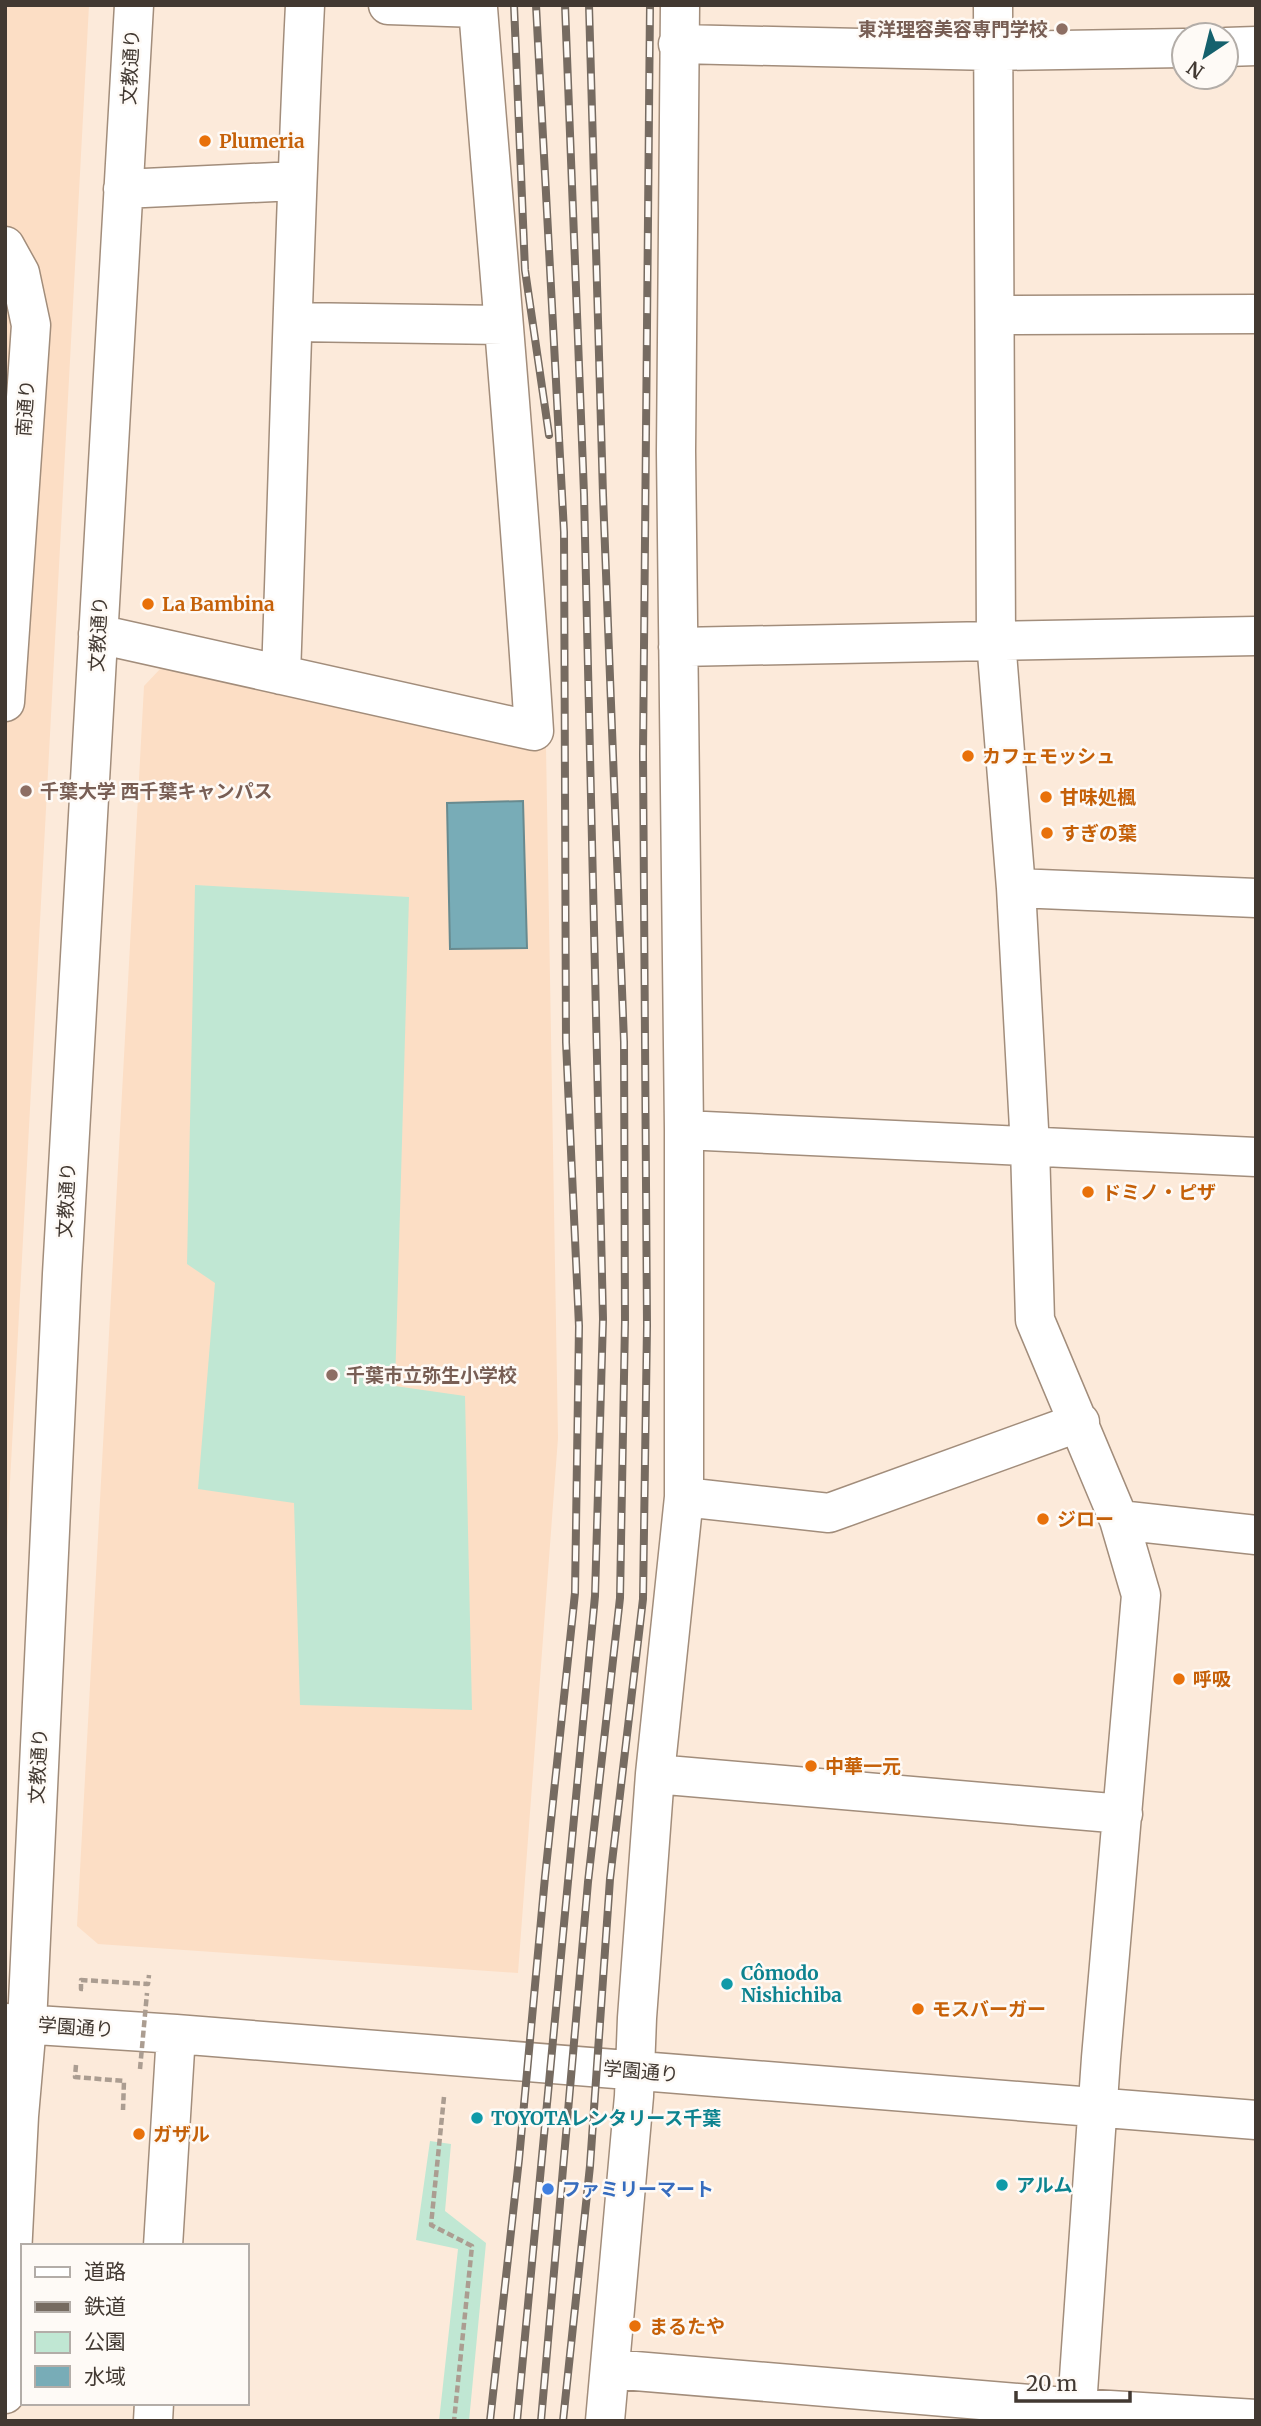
<svg xmlns="http://www.w3.org/2000/svg" width="1261" height="2426" font-family="Merriweather,'Noto Sans JP',serif">
	<rect width="100%" height="100%" fill="#fceada"/>
	<path fill="#fcdec5" d="M5,5H89L5,1576Z
		M161,668L546,747L558,1438L518,1973L98,1944L77,1926L144,686Z"/>
	<path fill="#c0e7d3" d="M195,885L409,897L395,1386L465,1396L472,1710L300,1705L294,1503L198,1489L215,1283L187,1264Z
		M430,2141L451,2144L445,2211L486,2243L469,2421H439L458,2249L416,2240Z"/>
	<path fill="#78acb7" stroke="#688a8f" stroke-width="2" d="M523,801L527,948L450,949L447,803Z"/>
	<g fill="none" stroke-linecap="round" stroke-linejoin="round">
		<g stroke="#a28d7b" stroke-width="41">
			<path id="minor" d="M993,5L996,641L1016,888L1030,1147L1035,1320L1119,1520L1141,1595L1101,2058L1076,2421
				M678,44L993,51L1184,48
				M1226,47L1256,46
				M123,189L296,181
				M5,246L20,273L31,325L5,702
				M995,315L1256,314
				M294,322L503,325
				M98,634L534,731C519,490 497,249 478,8L388,5
				M678,647L1256,636
				M281,675C289,452 294,228 305,5
				M1016,888L1256,898
				M684,1130L1256,1157
				M684,1497L829,1513L1080,1422
				M1119,1520L1256,1535
				M655,1774L1123,1814
				M5,2023L176,2034L1256,2120
				M163,2246L176,2034
				M611,2369L1077,2408L1256,2419
				M5,2394L19,2116L27,2024L62,1274L134,5
				M153,2421L154,2403
				M605,2421L634,2096L637,2018L655,1774L684,1497V1130L676,451L680,5"/>
		</g>
		<path stroke="#ab9d91" stroke-width="4.5" stroke-dasharray="7 3.5" stroke-linecap="butt" d="M83,1989H81V1980L148,1984L149,1975
			M76,2065L75,2077L124,2081L123,2110
			M444,2097L431,2225L472,2246L454,2421"/>
		<use href="#minor" stroke="#fff" stroke-width="38"/>
		<g stroke="#766b61" stroke-width="8">
			<path id="rail" d="M514,5L525,270L549,435
				M490,2421L519,2159L545,1877L575,1593L579,1326L566,1042L564,532L536,5
				M517,2421L595,1596L603,1319L584,494L565,5
				M541,2421L588,1882L620,1598L625,1322L624,1042L603,495L589,5
				M563,2421L590,2166L610,1879L643,1599L647,1326L643,754L650,5"/>
		</g>
		<use href="#rail" stroke="#fefaf6" stroke-width="5" stroke-dasharray="16" stroke-linecap="butt"/>
		<path stroke="#ab9d91" stroke-width="4.5" stroke-dasharray="7 3.5" stroke-linecap="butt" d="M140,2069L147,1993"/>
	</g>
	<g fill="#8d6e63" stroke="#fefaf6" stroke-width="2.5">
		<circle cx="1062" cy="29" r="7"/>
		<circle cx="26" cy="791" r="7"/>
		<circle cx="332" cy="1375" r="7"/>
	</g>
	<g fill="#e8710a" stroke="#fefaf6" stroke-width="2.5">
		<circle cx="205" cy="141" r="7"/>
		<circle cx="148" cy="604" r="7"/>
		<circle cx="968" cy="756" r="7"/>
		<circle cx="1046" cy="797" r="7"/>
		<circle cx="1047" cy="833" r="7"/>
		<circle cx="1088" cy="1192" r="7"/>
		<circle cx="1043" cy="1519" r="7"/>
		<circle cx="1179" cy="1679" r="7"/>
		<circle cx="811" cy="1766" r="7"/>
		<circle cx="918" cy="2009" r="7"/>
		<circle cx="139" cy="2134" r="7"/>
		<circle cx="635" cy="2326" r="7"/>
	</g>
	<g fill="#0f9aa8" stroke="#fefaf6" stroke-width="2.5">
		<circle cx="727" cy="1984" r="7"/>
		<circle cx="477" cy="2118" r="7"/>
		<circle cx="1002" cy="2185" r="7"/>
	</g>
	<circle fill="#3f7fe0" stroke="#fefaf6" stroke-width="2.5" cx="548" cy="2189" r="7"/>
	<g text-anchor="middle" stroke-width="5" stroke-linejoin="round" paint-order="stroke">
		<g font-size="19" font-weight="bold" fill="#785e54" stroke="#fefaf6" text-anchor="start">
			<text x="1048" y="36" text-anchor="end">東洋理容美容専門学校</text>
			<text x="40" y="798">千葉大学 西千葉キャンパス</text>
			<text x="346" y="1382">千葉市立弥生小学校</text>
		</g>
		<g font-size="19" fill="#423932" stroke="#fefaf6">
			<text transform="translate(130 67) rotate(-87)" y="7">文教通り</text>
			<text transform="translate(25 408) rotate(-86)" y="7">南通り</text>
			<text transform="translate(98 634) rotate(-87)" y="7">文教通り</text>
			<text transform="translate(66 1200) rotate(-87)" y="7">文教通り</text>
			<text transform="translate(38 1766) rotate(-87)" y="7">文教通り</text>
			<text transform="translate(76 2027) rotate(4)" y="7">学園通り</text>
			<text transform="translate(641 2071) rotate(5)" y="7">学園通り</text>
		</g>
		<g font-size="19" font-weight="bold" fill="#c56008" stroke="#fefaf6" text-anchor="start">
			<text x="219" y="148">Plumeria</text>
			<text x="162" y="611">La Bambina</text>
			<text x="982" y="763">カフェモッシュ</text>
			<text x="1060" y="804">甘味処楓</text>
			<text x="1061" y="840">すぎの葉</text>
			<text x="1102" y="1199">ドミノ・ピザ</text>
			<text x="1057" y="1526">ジロー</text>
			<text x="1193" y="1686">呼吸</text>
			<text x="825" y="1773">中華一元</text>
			<text x="932" y="2016">モスバーガー</text>
			<text x="153" y="2141">ガザル</text>
			<text x="649" y="2333">まるたや</text>
		</g>
		<g font-size="19" font-weight="bold" fill="#0d838f" stroke="#fefaf6" text-anchor="start">
			<text x="741" y="1980">Cômodo<tspan x="741" dy="22">Nishichiba</tspan></text>
			<text x="491" y="2125">TOYOTAレンタリース千葉</text>
			<text x="1016" y="2192">アルム</text>
		</g>
		<g font-size="19" font-weight="bold" fill="#366cbe" stroke="#fefaf6" text-anchor="start">
			<text x="562" y="2196">ファミリーマート</text>
		</g>
	</g>
	<rect width="1261" height="2426" fill="none" stroke="#423932" stroke-width="14"/>
	<rect x="21" y="2244" width="228" height="161" fill="#fefaf6" stroke="#b3ada8" stroke-width="2"/>
	<rect x="35" y="2267" width="35" height="10" fill="#ffffff" stroke="#b3ada8" stroke-width="2"/>
	<text x="84" y="2279" font-size="21" fill="#423932">道路</text>
	<rect x="35" y="2302" width="35" height="10" fill="#766b61" stroke="#b3ada8" stroke-width="2"/>
	<text x="84" y="2314" font-size="21" fill="#423932">鉄道</text>
	<rect x="35" y="2332" width="35" height="21" fill="#c0e7d3" stroke="#b3ada8" stroke-width="2"/>
	<text x="84" y="2349" font-size="21" fill="#423932">公園</text>
	<rect x="35" y="2366" width="35" height="21" fill="#78acb7" stroke="#b3ada8" stroke-width="2"/>
	<text x="84" y="2384" font-size="21" fill="#423932">水域</text>
	<g transform="translate(1205 56) rotate(215)"><circle r="33" fill="#fefaf6" stroke="#b3ada8" stroke-width="2"/>
	<path d="M0-5L12 26L0 18L-12 26Z" fill="#15616d"/>
	<text y="-10" font-size="19" font-weight="bold" text-anchor="middle" fill="#423932">N</text>
	</g>
	<path d="M1016 2391v10h114v-10" fill="none" stroke="#423932" stroke-width="3.5"/>
	<text x="1026" y="2391" font-size="21" fill="#423932" stroke="#fefaf6" stroke-width="5" paint-order="stroke">20 m</text>
</svg>
